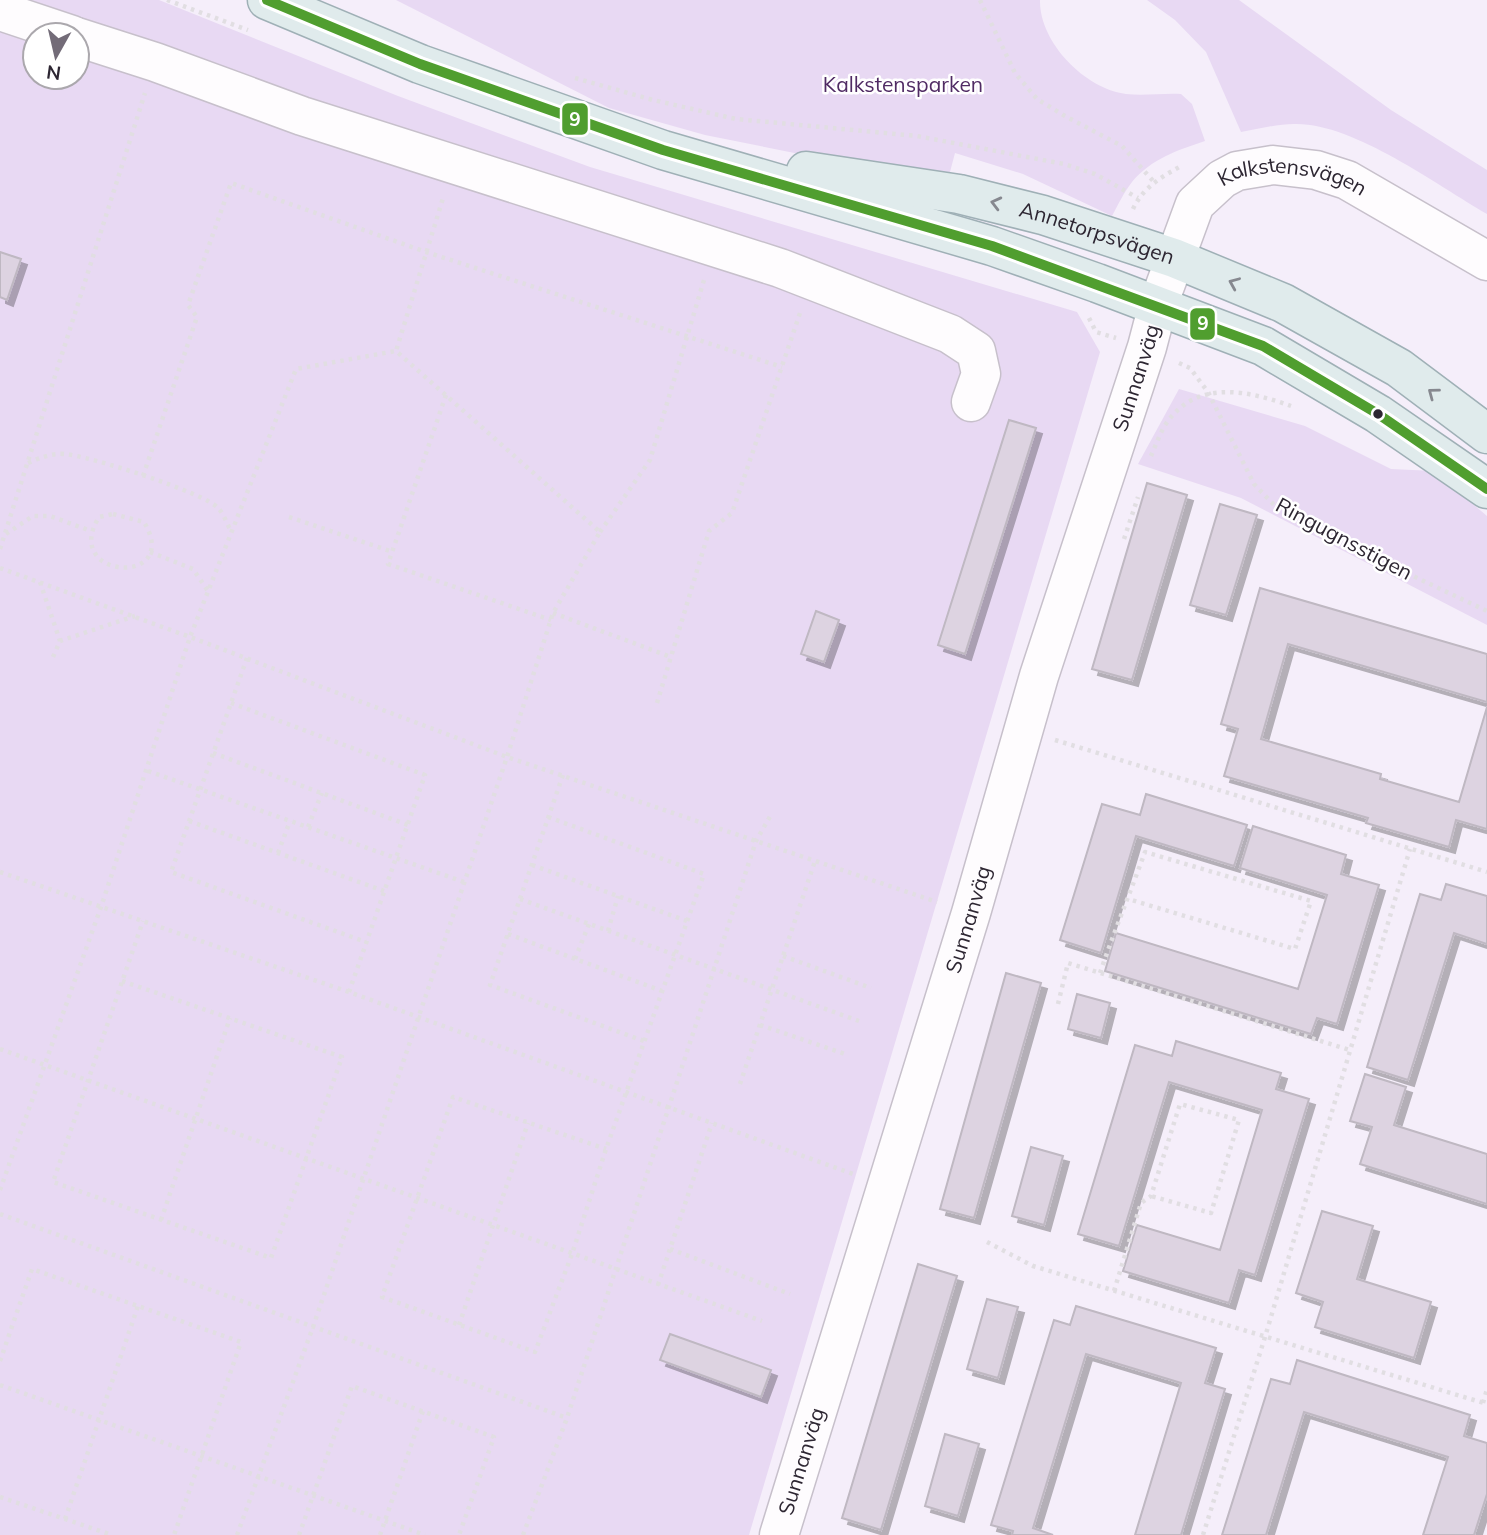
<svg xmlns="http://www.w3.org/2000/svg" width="1487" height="1535" font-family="Mulish,sans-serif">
	<defs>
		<filter id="shadow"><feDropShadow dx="6" dy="6" stdDeviation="0" flood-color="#0004"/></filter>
	</defs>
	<rect width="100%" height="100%" fill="#f5eefa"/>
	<path fill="#e8d9f3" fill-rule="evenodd" d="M0,0H159L398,96L590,167L1077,312L1100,352L749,1535H0ZM35,35H77V77H35Z
		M396,0H1040C1039,42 1085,89 1126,94C1144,96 1163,93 1181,94L1192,104L1205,141C1178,150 1151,159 1132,182C1124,192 1118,205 1112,216L1023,174L955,153L950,172L879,170L705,135L609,108Z
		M1147,0H1239L1391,110L1487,170V214C1437,185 1352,122 1294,124C1277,124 1258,129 1241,132L1206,52L1175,20Z
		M1179,389L1305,426L1391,469L1434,471L1487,516V625L1241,498L1138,464Z"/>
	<path fill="#ddd3e1" stroke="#bfb8c2" stroke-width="2" filter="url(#shadow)" d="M0,252L21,259L7,300L0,297Z
		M1009,420L1036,428L965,654L938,645Z
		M1147,483L1187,495L1132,680L1092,669Z
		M1220,504L1257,515L1226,615L1190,605Z
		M1260,588L1487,654V702L1288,644L1261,739L1381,774L1380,779L1459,802L1487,707V829L1456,820L1449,847L1366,823L1368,818L1224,776L1238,729L1221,724Z
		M816,611L839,620L824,662L801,654Z
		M1146,794L1247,825L1234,866L1136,836L1101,953L1060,940L1102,804L1140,815Z
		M1253,826L1346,855L1341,874L1379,885L1337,1024L1317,1018L1311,1034L1105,971L1116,933L1298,989L1327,895L1240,868Z
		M1446,884L1487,896V944L1454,933L1408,1080L1367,1067L1420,894L1441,900Z
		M1006,973L1041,983L974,1218L940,1209Z
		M1077,994L1110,1003L1101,1038L1068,1029Z
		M1176,1041L1281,1073L1276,1089L1309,1099L1255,1275L1239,1270L1229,1303L1123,1271L1137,1225L1220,1250L1262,1110L1169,1082L1119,1246L1078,1234L1135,1045L1172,1056Z
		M1365,1074L1406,1087L1394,1125L1487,1154V1204L1360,1164L1372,1127L1350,1121Z
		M1031,1147L1063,1156L1044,1225L1012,1216Z
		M1322,1211L1373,1226L1357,1279L1431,1302L1414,1358L1315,1327L1323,1302L1296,1293Z
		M918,1264L957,1276L881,1530L842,1518Z
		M987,1299L1018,1307L998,1378L967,1369Z
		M1076,1306L1216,1348L1205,1383L1225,1389L1181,1535H1135L1181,1383L1086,1354L1033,1528L1053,1535H1012L1013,1531L991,1525L1054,1320L1070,1325Z
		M670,1334L771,1370L761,1397L660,1360Z
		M1297,1360L1470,1415L1464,1436L1487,1443V1494L1474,1535H1423L1448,1457L1304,1412L1266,1535H1222L1271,1379L1290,1384Z
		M945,1434L979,1444L958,1516L925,1506Z"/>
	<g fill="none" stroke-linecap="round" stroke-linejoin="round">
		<g stroke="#c7c0cb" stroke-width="41">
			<g id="minor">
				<path d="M0,11L72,35"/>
				<path d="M77,37L155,62L302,116L780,268L950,334L976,351L981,374L971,402"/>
				<path id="s1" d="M779,1535L971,913L1039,676L1147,347L1158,305L1195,204L1222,179L1237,171L1273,165L1316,170L1347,180L1487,261"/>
			</g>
		</g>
		<g stroke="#9fb0b6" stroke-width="41">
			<g id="major">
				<path d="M267,0L420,64L663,150L992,246L1097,283L1263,346L1378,414L1487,489"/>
				<path id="s2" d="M806,171L959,194L1043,215L1174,258L1283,303L1399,368L1487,434"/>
			</g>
		</g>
		<path stroke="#e1dee2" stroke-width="4.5" stroke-dasharray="3.5 5" stroke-linecap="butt" d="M167,0L248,30
			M980,0L1015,73L1037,99L1065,116L1122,146L1154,182
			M575,78L653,100L736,119L917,136L1064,164L1095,174L1138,198
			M1133,209C1143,187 1163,176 1183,165
			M1089,318L1096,332L1116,338
			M1179,363L1190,368L1208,392L1254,484L1275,506L1339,541L1487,611
			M446,395L388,564L551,620
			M1151,456C1156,445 1161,430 1168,421C1199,379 1249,391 1291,406
			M28,463C40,458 51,453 64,454C87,455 205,493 218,508C224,514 227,524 231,531
			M143,476L197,317L188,305L231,183L426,252L782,367
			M113,514L144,522C183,587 60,580 99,517Z
			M289,517L393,552
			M600,532L650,460L704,280
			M6,534L33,516H50L91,531
			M1124,539L1138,497
			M0,549L145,93
			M150,552L193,569L208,591
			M0,568L190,637L507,757L937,902
			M40,582L60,641
			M553,613L671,657
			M53,657L60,641L135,616
			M247,658L171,872L366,942
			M231,703L425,775L349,992
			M657,703L709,531L732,513L800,313
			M1055,740L1487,872
			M213,753L408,825
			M148,771L464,882
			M563,775L490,985L644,1041
			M548,817L704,874L606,1149L572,1254L535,1352L382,1297L453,1097L606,1149
			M189,821L384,891
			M308,827L322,793
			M278,853L290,821
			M532,865L687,921
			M0,872L349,992L853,1174
			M520,899L859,1021
			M608,931L618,896
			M508,934L662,991
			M783,956L871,988
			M575,959L589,924
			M1100,973C1114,932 1130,893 1145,852L1311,901L1295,949L1128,899
			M122,981L342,1057L271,1258L53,1182L143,921
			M1058,1004L1068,963L1350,1050
			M760,1025L848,1055
			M0,1049L762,1321
			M740,1084L815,861
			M0,1190L101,907L190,637L296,369L396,351
			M0,1214L567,1418
			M161,1220L230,1018
			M987,1242L1033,1266L1487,1404
			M670,1249L790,1294
			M658,1285L712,1123
			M1114,1291L1141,1203L1151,1196L1180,1104L1239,1120L1211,1213L1151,1196
			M459,1325L528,1123
			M0,1361L32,1269L241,1342L174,1535
			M0,1385L425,1535
			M1483,1403L1487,1389
			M0,1497L112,1535
			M65,1519L138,1306
			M237,1535L313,1327L507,757L553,613L600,532L396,351L444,195
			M299,1535L352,1386L494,1437L459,1535
			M380,1535L423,1411
			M523,1535L567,1418L756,841L772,813
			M1203,1535L1265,1337L1410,849"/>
		<use href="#minor" stroke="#fefcfe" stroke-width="38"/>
		<use href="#major" stroke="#e0ebec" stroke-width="38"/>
		<g stroke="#fff" stroke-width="16">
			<path id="bus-1" d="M267,0L420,64L663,150L992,246L1263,346L1378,414L1487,489"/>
		</g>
		<use href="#bus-1" stroke="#509e2f" stroke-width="10"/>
	</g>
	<defs><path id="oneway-chevron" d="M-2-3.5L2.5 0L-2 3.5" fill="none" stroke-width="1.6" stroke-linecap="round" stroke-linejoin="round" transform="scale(1.75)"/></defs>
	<g stroke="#86888f">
		<use href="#oneway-chevron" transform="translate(996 203) rotate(-166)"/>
		<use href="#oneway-chevron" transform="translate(1234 283) rotate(-157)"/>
		<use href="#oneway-chevron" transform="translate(1433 393) rotate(-143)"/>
	</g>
	<circle fill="#2d2632" stroke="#fff" stroke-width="2.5" cx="1378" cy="414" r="6"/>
	<g text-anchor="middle" stroke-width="5" stroke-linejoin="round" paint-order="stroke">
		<g font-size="21" fill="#502b64" stroke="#fff">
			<text x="903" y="92">Kalkstensparken</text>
		</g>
		<g font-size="21" fill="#2d2632" stroke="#fff">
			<text dy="7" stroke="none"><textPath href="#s1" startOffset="1505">Kalkstensvägen</textPath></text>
			<text dy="7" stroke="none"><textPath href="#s2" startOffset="298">Annetorpsvägen</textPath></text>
			<text dy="7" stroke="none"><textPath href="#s1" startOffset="1211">Sunnanväg</textPath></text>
			<text transform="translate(1344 539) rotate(28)" y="7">Ringugnsstigen</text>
			<text dy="7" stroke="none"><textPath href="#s1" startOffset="644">Sunnanväg</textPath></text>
			<text dy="7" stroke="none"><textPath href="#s1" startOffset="77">Sunnanväg</textPath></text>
		</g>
	</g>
	<g stroke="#fff" stroke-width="2.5">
		<rect x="561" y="102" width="28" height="34" rx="7" fill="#509e2f"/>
		<rect x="1189" y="307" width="27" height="34" rx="7" fill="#509e2f"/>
	</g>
	<g font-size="19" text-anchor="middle" font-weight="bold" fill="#fff">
		<text x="575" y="126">9</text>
		<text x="1203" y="330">9</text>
	</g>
	<g transform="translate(56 56) rotate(188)"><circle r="33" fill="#ffffff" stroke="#aba8ad" stroke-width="2"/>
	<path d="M0-5L12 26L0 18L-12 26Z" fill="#736c78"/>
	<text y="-10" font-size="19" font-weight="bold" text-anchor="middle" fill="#2d2632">N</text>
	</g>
</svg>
